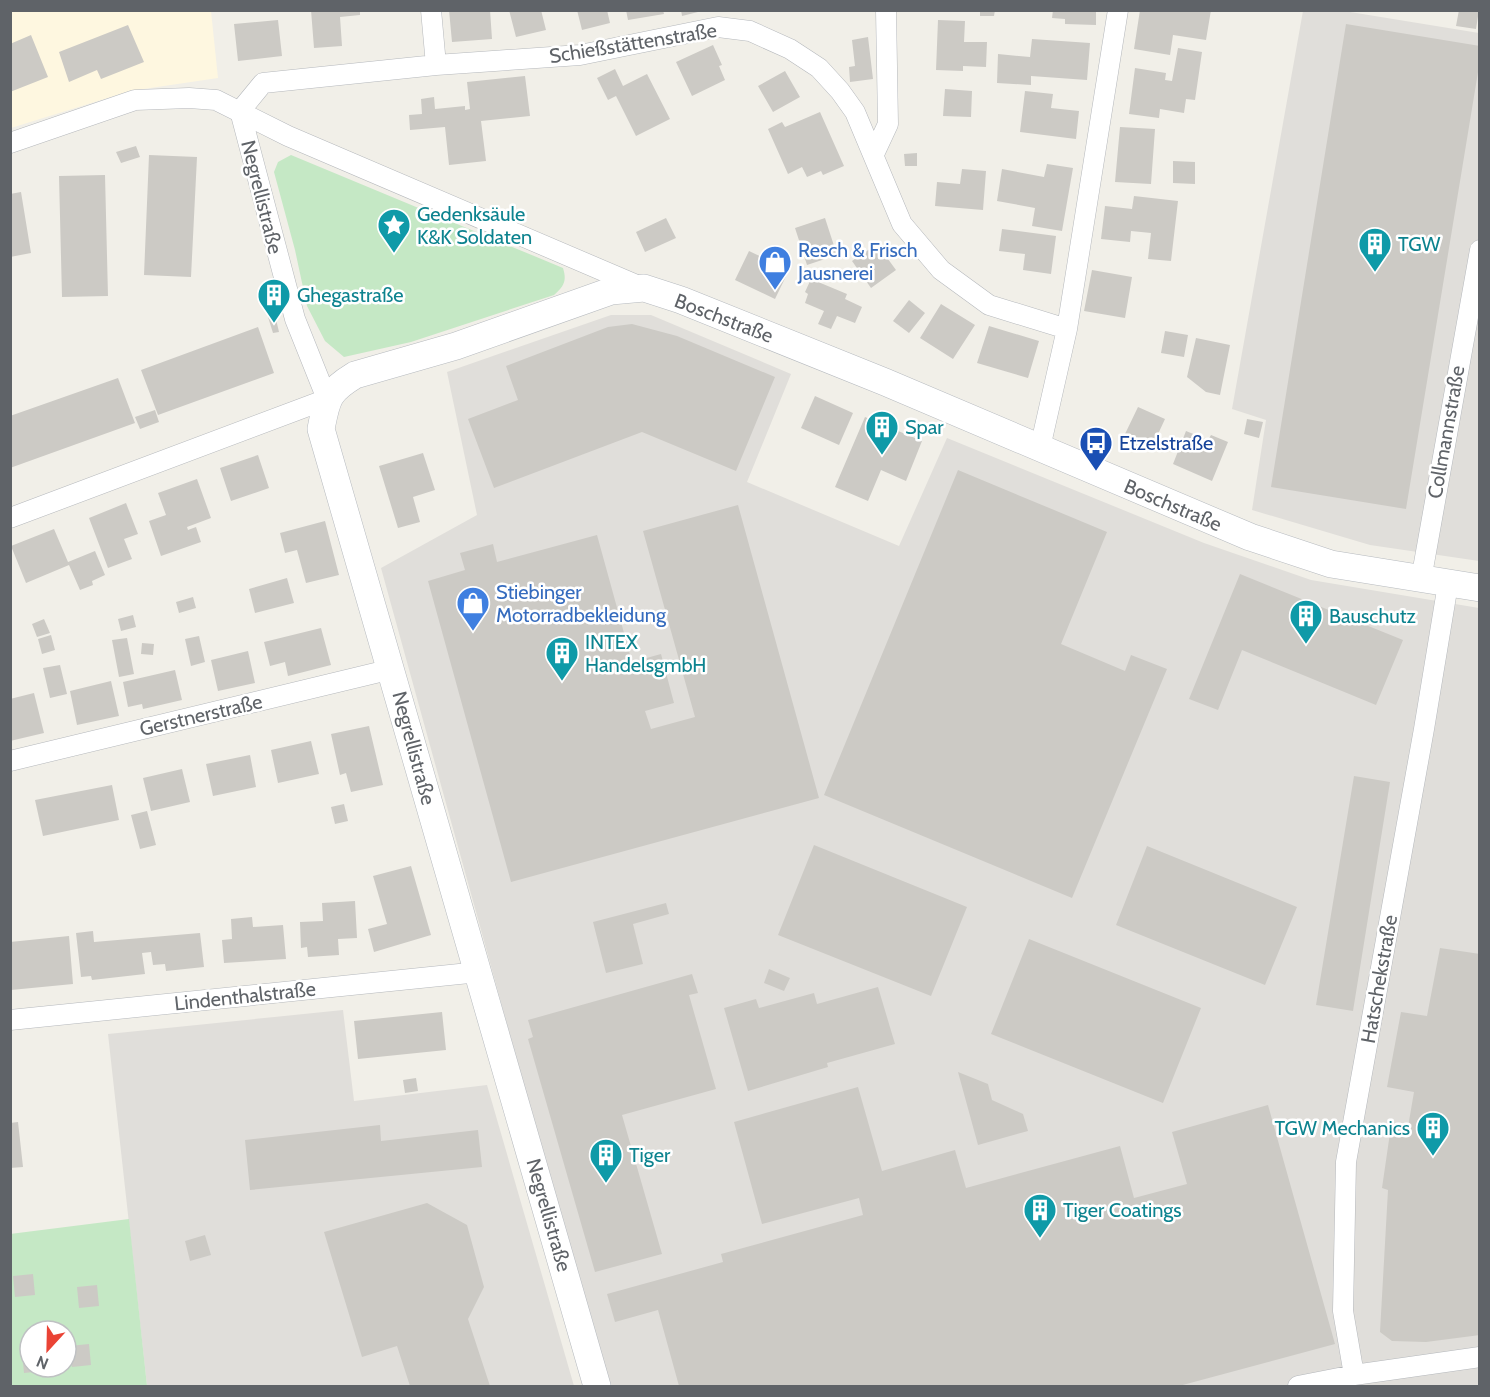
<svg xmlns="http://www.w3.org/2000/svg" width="1490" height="1397" font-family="Cabin,sans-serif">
	<rect width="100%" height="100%" fill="#f1efe8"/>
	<path fill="#fef7e0" d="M11,11H211L218,78L130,91L11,128Z"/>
	<path fill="#e0deda" d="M1303,11H1344L1479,33V31V561L1370,545L1252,510L1266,420L1232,409Z
		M611,315H651L791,374L747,482L899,546L947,438L1204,543L1311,580L1479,608V1386H607L381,568L477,515L447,372Z
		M343,1010L354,1101L487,1085L574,1386H147L108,1034Z"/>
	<path fill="#c5e8c5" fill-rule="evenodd" d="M291,155L563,268C567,281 564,286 554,295L411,342L344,357L325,341L307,306L295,250L274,172L278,162Z
		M129,1219L147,1386H11L10,1234ZM30,1331H66V1367H30Z"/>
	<path fill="#cccac5" d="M311,10H360V15L340,17L342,46L314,48Z
		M449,10H490L492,39L452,42Z
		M509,10H541L546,30L516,37Z
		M577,10H607L610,23L582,30Z
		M626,10H663L664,14L628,20Z
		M681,10H701L702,11L682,16Z
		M980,10H995L994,16H980Z
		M1053,10H1096V25L1065,24V19L1052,18Z
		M1140,10L1185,12V10H1211L1206,40L1173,35L1170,55L1134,49Z
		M1459,10H1479L1476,29L1456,26Z
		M278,20L282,56L238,61L234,24Z
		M938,20L965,21L964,42H987L986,67L963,66V71L936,70Z
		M1346,24L1480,46V60L1406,509L1271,487Z
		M128,25L144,62L101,79L97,70L69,82L59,52Z
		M31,35L48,77L10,92V44Z
		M868,37L873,79L850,82L849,67L855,66L852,40Z
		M1032,39L1090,43L1087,80L1031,76V85L997,83L998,54L1030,57Z
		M713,45L722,65L719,66L725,80L692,96L676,62Z
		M1178,48L1202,52L1195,100L1186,99L1184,113L1160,109L1159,118L1129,114L1135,68L1166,73L1165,80L1172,81Z
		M615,69L623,86L647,74L670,119L636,136L616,96L608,100L597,78Z
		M785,71L800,97L773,112L758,86Z
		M525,76L530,116L481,121L486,161L449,165L445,127L410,130L409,115L422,114L421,99L434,97L435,109L465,106V110L470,109L467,82Z
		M945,89L972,91L971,117L943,116Z
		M1025,91L1053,94L1051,108L1079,111L1076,139L1020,132Z
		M820,112L844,166L823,175L821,171L807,177L802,167L788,174L768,129L782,122L785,127Z
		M1120,127L1155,129L1151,184L1115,182Z
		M136,146L140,157L121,163L116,152Z
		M917,153V166H905L904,154Z
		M149,155L197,157L191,277L144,275Z
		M1173,161L1195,162V184L1173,183Z
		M1047,164L1073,168L1062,231L1032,226L1035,208L997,201L1002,169L1044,177Z
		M962,169L986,171L983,210L935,206L937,182L960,184Z
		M105,175L108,296L62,297L59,176Z
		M21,192L31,253L10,257V194Z
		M1134,196L1178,201L1171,261L1148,259L1151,233L1131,231L1130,242L1101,239L1105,206L1132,209Z
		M666,218L676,238L645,252L636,232Z
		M825,218L837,255L807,265L795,228Z
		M1002,229L1056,236L1051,274L1023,270L1025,254L999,251Z
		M877,244L896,270L871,288L852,261Z
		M749,251L789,270L775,299L735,280Z
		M1092,270L1132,277L1125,318L1084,311Z
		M811,279L847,294L845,299L862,307L855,323L837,316L831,329L818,324L824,311L805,303L808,294L805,292Z
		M909,300L925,313L909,333L893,321Z
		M941,304L975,325L953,359L920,338Z
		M275,315L279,332L273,333L268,317Z
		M632,324L677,336L775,377L736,471L642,432L494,488L468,419L518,400L506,366L608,327Z
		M989,326L1039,341L1028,378L977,363Z
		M258,327L274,373L158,415L141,370Z
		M1165,331L1188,335L1184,357L1161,353Z
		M1196,338L1230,345L1220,395L1206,392L1187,377Z
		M118,378L135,423L10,468V416Z
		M815,396L853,413L839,445L801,428Z
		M1138,407L1165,419L1152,447L1125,434Z
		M155,410L159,422L140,429L135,417Z
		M865,417L922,441L906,481L881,470L868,501L835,487Z
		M1247,419L1263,422L1259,438L1244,434Z
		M1186,431L1208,440L1211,435L1228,442L1212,481L1173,464Z
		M423,453L435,490L413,497L420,522L398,528L379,466Z
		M258,455L269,488L231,501L220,468Z
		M958,470L1107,532L1061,644L1125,671L1131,655L1167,669L1072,898L824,795Z
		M197,479L211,518L187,527L188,530L196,527L201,542L161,556L149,521L166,515L158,493Z
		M126,503L138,534L124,539L132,559L108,568L89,518Z
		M738,505L819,798L511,882L428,581L465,570L460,553L493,544L497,562L597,535L632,662L661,654L674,703L645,711L651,729L695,717L643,531Z
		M325,521L339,575L306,583L297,550L285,553L280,533Z
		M54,529L68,562L95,551L105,575L92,581L93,585L80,590L69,565L26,583L11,546Z
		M1240,574L1403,640L1376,705L1242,650L1218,710L1189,699Z
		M287,578L294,603L255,613L249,589Z
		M193,597L196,608L179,613L176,602Z
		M133,615L136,627L121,631L118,619Z
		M44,619L50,633L37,637L32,624Z
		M321,628L331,665L288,676L285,662L270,666L264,642Z
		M51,635L55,650L42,654L38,639Z
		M199,636L205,662L191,666L185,639Z
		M127,638L134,674L119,677L112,640Z
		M142,643L154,644L153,655L141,654Z
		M248,651L255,683L218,691L211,660Z
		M60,665L67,694L50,698L43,668Z
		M175,670L182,700L143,709L142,704L128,707L123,682Z
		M111,681L119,716L77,725L70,691Z
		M34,693L44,733L10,741V699Z
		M369,726L383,785L351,792L346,773L340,775L331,734Z
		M311,741L319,774L278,783L271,750Z
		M250,755L256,787L213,796L206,764Z
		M182,769L190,802L151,811L143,778Z
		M1354,776L1390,782L1353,1011L1316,1005Z
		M112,785L119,820L43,836L35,800Z
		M344,804L348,821L335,824L331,807Z
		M147,811L156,845L140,849L131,815Z
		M814,845L967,907L931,996L778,935Z
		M1147,846L1297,907L1265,985L1116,925Z
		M411,866L431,935L374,952L368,929L387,924L373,876Z
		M355,901L357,938L338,939L339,955L308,957L307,947L301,948L300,922L323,921L322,903Z
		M666,903L669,914L633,924L643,964L606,973L593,922Z
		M252,917L253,927L283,925L286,959L224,963L222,940L232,939L231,919Z
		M93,931L94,942L200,933L204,967L166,971L165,964L153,965L151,952L142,953L145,974L92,980L91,976L81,977L76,933Z
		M69,936L73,984L11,990L10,942Z
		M1029,939L1201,1008L1163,1103L991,1034Z
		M1440,948L1480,954V1335L1426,1342L1392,1341L1380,1332L1388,1190L1382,1188L1391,1126L1408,1127L1414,1092L1387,1087L1401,1012L1427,1016Z
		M769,969L790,978L784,991L764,983Z
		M692,974L698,993L689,995L716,1089L622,1115L662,1254L595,1272L528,1039L533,1037L528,1020Z
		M878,987L895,1044L827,1063L828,1067L748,1091L724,1008L756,999L759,1008L814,993L817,1004Z
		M442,1012L446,1050L358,1059L354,1021Z
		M958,1072L988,1084L992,1100L1023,1114L1028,1131L978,1145Z
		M416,1078L418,1091L405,1093L403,1080Z
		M858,1087L882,1171L955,1150L966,1188L1120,1146L1134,1198L1187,1184L1172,1132L1268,1105L1335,1344L1179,1386H679L658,1310L615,1322L607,1294L723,1262L721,1254L863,1215L859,1198L762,1224L734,1122Z
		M18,1122L23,1167L10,1168V1123Z
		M380,1125L381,1141L478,1130L482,1167L250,1190L245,1140Z
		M427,1203L467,1225L484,1287L468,1319L490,1386H410L397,1346L362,1357L324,1232Z
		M205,1235L211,1255L190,1261L185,1241Z
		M33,1274L35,1295L15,1297L13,1276Z
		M97,1285L99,1306L79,1308L77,1287Z
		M89,1344L91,1365L72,1367L69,1346Z
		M30,1352V1367H43V1371L24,1373L22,1353Z"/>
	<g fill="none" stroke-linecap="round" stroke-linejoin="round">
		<g stroke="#b5b8bc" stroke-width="21">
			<path id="minor" d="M431,10L436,65
				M240,111L263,83L436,65L580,55L718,27L750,31L790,49L819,68L840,91L855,112L902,224L941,270L989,305L1067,329
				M10,143L135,100L189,98L216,100L288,136L641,287
				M874,154L888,124L886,10
				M1040,448L1067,329L1118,10
				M10,518L327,399L295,319L240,111
				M1421,580L1480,250
				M10,761L392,669
				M10,1020L479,972
				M1354,1375L1343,1311L1346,1162L1424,729L1448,584
				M1298,1386L1354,1375L1480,1357"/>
		</g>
		<g stroke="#b6babf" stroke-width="28">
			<path id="secondary" d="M597,1386C506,1067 415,748 321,429C327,399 327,392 355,375L456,346L611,291L644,288L681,300L885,382L1250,537L1331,564L1480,588"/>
		</g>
		<use href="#minor" stroke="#fff" stroke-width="20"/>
		<use href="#secondary" stroke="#fff" stroke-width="27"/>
	</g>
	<defs>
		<g id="sight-pin" transform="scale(1.725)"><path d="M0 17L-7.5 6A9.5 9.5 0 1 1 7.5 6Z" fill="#0f9aa8" stroke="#fff"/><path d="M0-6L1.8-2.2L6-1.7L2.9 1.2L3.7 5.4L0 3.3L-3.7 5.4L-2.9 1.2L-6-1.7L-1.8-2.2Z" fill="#fff"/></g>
		<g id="building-pin" transform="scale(1.725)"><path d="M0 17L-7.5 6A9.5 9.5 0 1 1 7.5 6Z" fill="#0f9aa8" stroke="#fff"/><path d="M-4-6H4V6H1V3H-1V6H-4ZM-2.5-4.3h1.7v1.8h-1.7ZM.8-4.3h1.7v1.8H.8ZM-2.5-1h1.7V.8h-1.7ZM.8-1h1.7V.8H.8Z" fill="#fff"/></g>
		<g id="shop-pin" transform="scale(1.725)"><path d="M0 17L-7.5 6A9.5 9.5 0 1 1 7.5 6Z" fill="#3f7fe0" stroke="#fff"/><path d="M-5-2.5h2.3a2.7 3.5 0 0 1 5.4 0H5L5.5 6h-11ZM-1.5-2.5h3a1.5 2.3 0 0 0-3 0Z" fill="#fff"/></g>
		<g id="bus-pin" transform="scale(1.725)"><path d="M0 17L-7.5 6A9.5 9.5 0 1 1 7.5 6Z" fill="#1a4fb4" stroke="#fff"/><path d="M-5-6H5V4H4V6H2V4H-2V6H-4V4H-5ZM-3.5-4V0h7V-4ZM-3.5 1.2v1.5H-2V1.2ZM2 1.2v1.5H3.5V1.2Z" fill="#fff"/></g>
	</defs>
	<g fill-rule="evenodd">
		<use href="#sight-pin" x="394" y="225"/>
		<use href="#building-pin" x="1375" y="244"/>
		<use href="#shop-pin" x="775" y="262"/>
		<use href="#building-pin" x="274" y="295"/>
		<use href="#building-pin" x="882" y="427"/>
		<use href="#bus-pin" x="1096" y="443"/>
		<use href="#shop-pin" x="473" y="603"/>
		<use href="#building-pin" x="1306" y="616"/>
		<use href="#building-pin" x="562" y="653"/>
		<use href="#building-pin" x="1433" y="1128"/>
		<use href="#building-pin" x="606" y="1155"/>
		<use href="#building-pin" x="1040" y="1210"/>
	</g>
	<g text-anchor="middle" stroke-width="5" stroke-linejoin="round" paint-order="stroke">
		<g font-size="20" fill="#5f6368" stroke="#fff">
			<text transform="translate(633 43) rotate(-9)" y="7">Schießstättenstraße</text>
			<text transform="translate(262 197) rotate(76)" y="7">Negrellistraße</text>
			<text transform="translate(724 318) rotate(21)" y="7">Boschstraße</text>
			<text transform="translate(1446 432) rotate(-80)" y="7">Collmannstraße</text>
			<text transform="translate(1173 505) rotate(23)" y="7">Boschstraße</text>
			<text transform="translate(201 715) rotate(-13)" y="7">Gerstnerstraße</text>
			<text transform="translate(414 748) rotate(75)" y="7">Negrellistraße</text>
			<text transform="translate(1379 979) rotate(-80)" y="7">Hatschekstraße</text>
			<text transform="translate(245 996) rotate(-6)" y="7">Lindenthalstraße</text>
			<text transform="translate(549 1215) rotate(74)" y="7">Negrellistraße</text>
		</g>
		<g font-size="20" fill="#0d838f" stroke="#fff" text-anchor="start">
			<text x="417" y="221">Gedenksäule<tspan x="417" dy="23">K&amp;K Soldaten</tspan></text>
			<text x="1398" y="251">TGW</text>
			<text x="297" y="302">Ghegastraße</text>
			<text x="905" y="434">Spar</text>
			<text x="1329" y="623">Bauschutz</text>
			<text x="585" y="649">INTEX<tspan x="585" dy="23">HandelsgmbH</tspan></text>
			<text x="1410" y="1135" text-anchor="end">TGW Mechanics</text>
			<text x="629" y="1162">Tiger</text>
			<text x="1063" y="1217">Tiger Coatings</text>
		</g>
		<g font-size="20" fill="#366cbe" stroke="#fff" text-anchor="start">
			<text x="798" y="257">Resch &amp; Frisch<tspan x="798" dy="23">Jausnerei</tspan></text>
			<text x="496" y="599">Stiebinger<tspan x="496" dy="23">Motorradbekleidung</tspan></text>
		</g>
		<g font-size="20" fill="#164399" stroke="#fff" text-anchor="start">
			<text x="1119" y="450">Etzelstraße</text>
		</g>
	</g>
	<rect width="1490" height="1397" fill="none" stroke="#5f6368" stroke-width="24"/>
	<g transform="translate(48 1349) rotate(202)"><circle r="28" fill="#ffffff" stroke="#bfc1c3" stroke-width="1.5"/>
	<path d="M0-4.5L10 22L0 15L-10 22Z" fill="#ea4335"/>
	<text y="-9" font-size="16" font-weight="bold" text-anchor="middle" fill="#5f6368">N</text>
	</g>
</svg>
